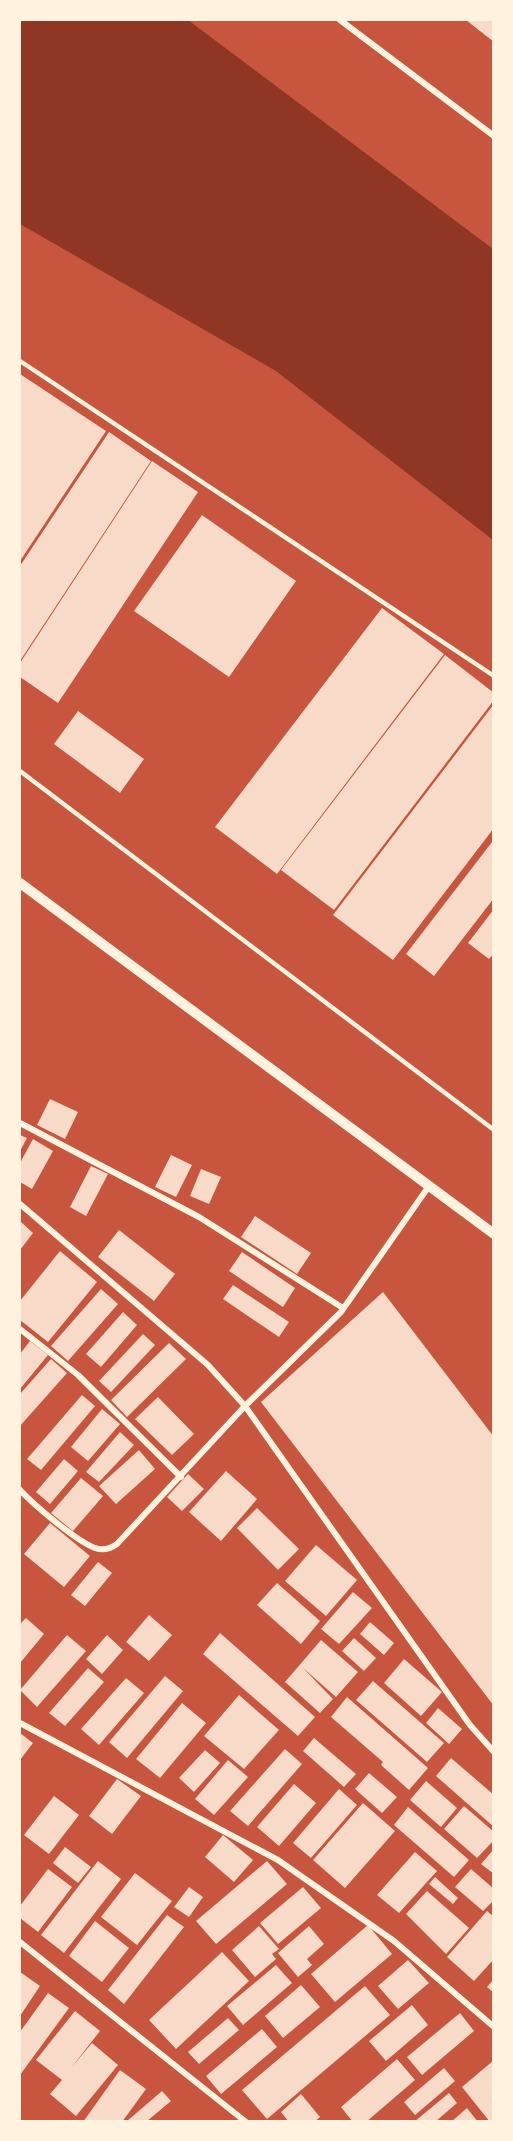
<svg xmlns="http://www.w3.org/2000/svg" width="513" height="2141" font-family="Cabin,sans-serif">
	<rect width="100%" height="100%" fill="#c8553d"/>
	<path fill="#8f3625" d="M20,20H188L493,249V540L276,371L20,224Z"/>
	<path fill="#f7dbc8" d="M466,20H494V42Z
		M20,374L106,431L20,561Z
		M109,432L151,461L20,661V566Z
		M152,461L198,492L58,703L20,677V663Z
		M202,515L296,581L229,677L134,611Z
		M382,608L444,654L277,874L215,827Z
		M445,655L494,693V700L334,910L281,870Z
		M494,704V828L393,960L333,915Z
		M78,711L144,759L120,793L54,744Z
		M492,842L494,898L434,976L406,954Z
		M494,909V953L489,959L468,943Z
		M50,1099L78,1112L65,1139L37,1125Z
		M20,1135L27,1138L20,1151Z
		M33,1139L53,1151L32,1189L20,1182V1163Z
		M171,1155L192,1165L176,1197L155,1187Z
		M91,1166L108,1174L86,1216L70,1207Z
		M201,1169L221,1177L209,1204L190,1196Z
		M255,1216L311,1253L297,1274L241,1237Z
		M20,1221L33,1233L20,1250Z
		M119,1230L175,1274L154,1301L98,1257Z
		M60,1251L97,1282L48,1342L20,1320V1301Z
		M242,1252L295,1288L283,1307L229,1271Z
		M233,1285L289,1322L279,1337L223,1299Z
		M101,1289L118,1304L68,1361L51,1346Z
		M383,1292L494,1437V1706L261,1402Z
		M123,1312L137,1325L101,1367L86,1354Z
		M143,1334L155,1345L111,1392L99,1381Z
		M30,1341L48,1355L20,1389V1354Z
		M169,1343L186,1359L127,1417L111,1400Z
		M51,1359L67,1373L20,1426V1394Z
		M82,1395L95,1406L41,1470L27,1459Z
		M158,1397L194,1434L172,1455L135,1419Z
		M102,1409L120,1424L88,1461L71,1447Z
		M120,1432L134,1445L99,1482L86,1472Z
		M139,1450L155,1469L116,1504L99,1486Z
		M64,1459L78,1471L50,1504L36,1492Z
		M226,1471L257,1499L221,1541L189,1512Z
		M188,1474L204,1489L182,1511L167,1497Z
		M81,1478L103,1496L73,1531L51,1513Z
		M257,1508L299,1549L278,1570L237,1528Z
		M50,1523L90,1556L64,1587L24,1554Z
		M316,1545L357,1580L326,1616L285,1581Z
		M98,1562L112,1573L85,1606L71,1595Z
		M277,1583L320,1621L301,1644L257,1605Z
		M353,1592L372,1608L339,1644L321,1629Z
		M149,1615L172,1635L149,1661L126,1642Z
		M26,1618L44,1634L20,1663V1624Z
		M370,1622L394,1643L384,1655L360,1634Z
		M220,1633L315,1717L298,1736L203,1654Z
		M67,1635L86,1651L37,1707L20,1690Z
		M107,1635L123,1650L102,1674L86,1659Z
		M354,1638L376,1658L364,1671L342,1651Z
		M321,1640L358,1672L336,1697L303,1668L333,1699L320,1713L285,1682Z
		M404,1659L442,1692L421,1716L384,1683Z
		M88,1668L104,1682L65,1726L49,1713Z
		M165,1676L183,1691L127,1758L109,1742Z
		M126,1678L144,1693L99,1745L81,1729Z
		M373,1681L444,1743L427,1762L356,1700Z
		M239,1695L279,1730L244,1769L204,1736Z
		M347,1697L428,1768L409,1790L381,1765L383,1762L331,1717Z
		M182,1703L206,1723L160,1778L136,1759Z
		M438,1708L462,1729L449,1744L426,1723Z
		M20,1733L33,1743L20,1760Z
		M314,1738L356,1774L344,1787L303,1751Z
		M285,1749L302,1764L248,1826L230,1811Z
		M205,1750L220,1763L194,1792L179,1778Z
		M451,1758L494,1795V1827L436,1776Z
		M228,1760L248,1777L214,1815L195,1799Z
		M369,1773L397,1797L382,1813L355,1789Z
		M117,1779L141,1796L112,1834L89,1816Z
		M426,1781L457,1808L441,1827L410,1800Z
		M294,1784L316,1803L279,1846L257,1827Z
		M339,1789L357,1805L311,1858L293,1843Z
		M54,1796L79,1815L49,1854L24,1835Z
		M363,1803L395,1831L345,1888L313,1860Z
		M464,1806L494,1832V1840L477,1858L444,1829Z
		M408,1807L469,1860L454,1877L394,1825Z
		M223,1835L253,1860L234,1882L205,1857Z
		M65,1847L91,1867L78,1883L53,1863Z
		M494,1849V1874L481,1864Z
		M415,1852L437,1871L399,1913L377,1895Z
		M98,1861L121,1879L64,1953L41,1935Z
		M267,1861L287,1884L216,1944L196,1921Z
		M48,1869L72,1887L38,1932L20,1918V1906Z
		M471,1869L494,1889V1900L483,1911L455,1887Z
		M135,1873L172,1901L137,1945L101,1917Z
		M435,1877L458,1898L453,1904L429,1884Z
		M189,1887L203,1897L189,1917L174,1907Z
		M303,1887L321,1908L278,1944L260,1923Z
		M427,1891L469,1928L446,1954L406,1914Z
		M487,1911L494,1917V1959L474,1981L447,1957Z
		M167,1915L184,1927L124,2004L108,1990Z
		M95,1921L129,1948L102,1982L69,1956Z
		M368,1925L392,1954L335,2002L311,1974Z
		M259,1926L279,1949L272,1954L276,1959L255,1977L232,1950Z
		M309,1926L324,1944L307,1959L312,1965L298,1977L278,1953Z
		M222,1952L249,1981L176,2049L149,2020Z
		M408,1960L429,1983L398,2009L378,1986Z
		M276,1965L292,1983L243,2025L227,2006Z
		M20,1972L40,1986L20,2016Z
		M494,1979V1993L487,1987Z
		M301,1985L320,2007L283,2038L265,2016Z
		M365,1986L390,2015L267,2119L242,2090Z
		M48,1993L69,2008L20,2075V2032Z
		M412,2005L428,2025L386,2061L369,2041Z
		M75,2011L100,2031L71,2068L92,2043L118,2065L76,2116L50,2094L62,2080L36,2060Z
		M460,2013L474,2031L422,2075L407,2057Z
		M228,2018L239,2030L199,2064L188,2052Z
		M262,2029L277,2047L221,2094L206,2076Z
		M397,2059L415,2080L366,2122H353L341,2107Z
		M494,2060V2120L490,2122L462,2087Z
		M444,2068L455,2081L415,2115L404,2102Z
		M120,2070L146,2089L122,2122H83Z
		M162,2091L171,2101L146,2122H126Z
		M449,2093L457,2103L435,2122H414Z
		M301,2094L320,2117L314,2122H289L281,2112Z
		M467,2108L478,2122H451Z"/>
	<g fill="none" stroke-linecap="round" stroke-linejoin="round">
		<path stroke="#fff3e0" stroke-width="4.5" d="M20,361L494,676
			M20,771L494,1130"/>
		<path stroke="#fff3e0" stroke-width="6" d="M340,20L494,136
			M20,1123L199,1217L343,1308
			M20,1204L208,1365L245,1406L470,1725L494,1752
			M20,1329L78,1375L181,1477
			M20,1490C34,1505 76,1541 95,1548C103,1551 110,1549 117,1544L245,1406L341,1312L429,1186
			M20,1723L278,1860L394,1941L494,2027
			M20,1942L246,2122"/>
		<path stroke="#fff3e0" stroke-width="10" d="M20,883L494,1234"/>
	</g>
	<rect width="513" height="2141" fill="none" stroke="#fff3e0" stroke-width="42"/>
</svg>
